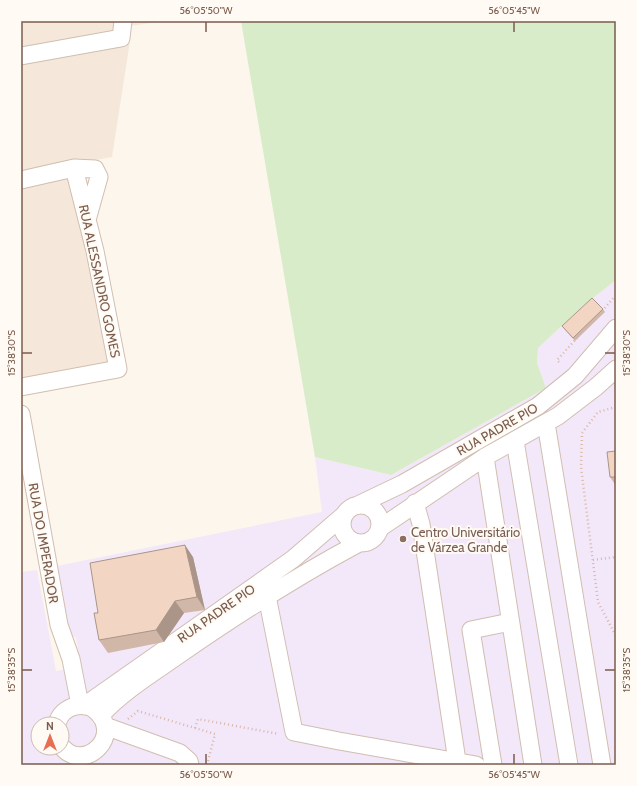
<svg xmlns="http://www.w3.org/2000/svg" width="637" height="786" font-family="Cabin,sans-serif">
	<rect width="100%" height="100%" fill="#fdf6ec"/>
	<path fill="#f5e8da" d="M21,21H117L116,30L21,49Z
		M131,21H166L130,26Z
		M130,41L112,157L21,175V62Z
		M73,176L109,365L21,382V186Z"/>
	<path fill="#f3e8fa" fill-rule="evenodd" d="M616,280V765H21V572L37,570L56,671L81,667L76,638L70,634L57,566L322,512L315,457L391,475L546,388L537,363L538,348L584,305ZM38,724H62V748H38Z"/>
	<path fill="#d8ecc9" d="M241,21H616V280L584,305L538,348L537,363L546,388L391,475L315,457Z"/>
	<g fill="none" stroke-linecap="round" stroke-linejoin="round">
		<g stroke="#d1beb0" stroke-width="19">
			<path id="minor" d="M21,56L121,38L123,21
				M21,180L74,168L95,169L99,177L87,220
				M21,387L118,369L95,251L74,168
				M21,414L59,625L71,659L80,705
				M546,423L602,765
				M515,441L569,765
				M485,457L533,765
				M415,503L421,524L457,761
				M342 524a19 19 0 1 1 38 0a19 19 0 1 1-38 0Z
				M358,505L402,484L538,406L575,376L616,328
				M380,528L485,457L558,416L596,387L616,369
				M267,596L294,732L339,741L476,765
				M84,706L293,559L344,515
				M101,715C123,691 153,673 180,654C238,614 297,576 359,543
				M57,724C59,715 66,708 76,706C83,705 91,706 96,711C124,736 84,773 62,747
				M105,726L180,753L189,761L190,765
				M493,765L471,630L510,622"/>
		</g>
		<path stroke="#d9b8a5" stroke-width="2.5" stroke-dasharray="1 3" stroke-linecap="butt" d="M602,311L616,295
			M559,362L557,360L577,338
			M616,407L598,412L582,433L581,467L598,602L616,636
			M593,560L616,557
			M128,719L138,711L215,734L207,765
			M195,728L198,719L279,734"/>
		<use href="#minor" stroke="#fff" stroke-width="17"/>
	</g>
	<path fill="#d1b7a8" d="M603,309L605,312L575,341L562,326Z
		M616,451V486L610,477Z
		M193,557L205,610L184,613L164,642L108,653L99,640Z"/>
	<path fill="#aa9588" d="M185,545L193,557L205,610L197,597Z
		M175,601L184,613L164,642L156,630Z"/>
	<path fill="#f3d5c3" stroke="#aa9588" d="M592,298L603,309L573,338L562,326Z
		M616,451V477H610L607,452Z
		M185,545L197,597L175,601L156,630L99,640L94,613H98L90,563Z"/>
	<path fill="none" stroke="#7a5c4d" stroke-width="1.5" d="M206,22V32M514,22V32M22,353H32M605,353H615M22,670H32M605,670H615M206,754V764M514,754V764"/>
	<circle fill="#8d6e63" stroke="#fffaf3" stroke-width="1.5" cx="403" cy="539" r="4"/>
	<g text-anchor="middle" stroke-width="4" stroke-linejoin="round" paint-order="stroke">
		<g font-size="13" fill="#7a5c4d" stroke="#fffaf3">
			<text transform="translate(100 281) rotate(78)" y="5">RUA ALESSANDRO GOMES</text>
			<text transform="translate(497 429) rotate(-30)" y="5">RUA PADRE PIO</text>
			<text transform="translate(44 543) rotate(80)" y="5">RUA DO IMPERADOR</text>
			<text transform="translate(216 613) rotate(-35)" y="5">RUA PADRE PIO</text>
		</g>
		<g font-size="13" fill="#785e54" stroke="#fffaf3" text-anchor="start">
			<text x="411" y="537">Centro Universitário<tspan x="411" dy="15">de Várzea Grande</tspan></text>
		</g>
	</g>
	<rect width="637" height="786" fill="none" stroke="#fffaf3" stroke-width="44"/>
	<g transform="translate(50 736)"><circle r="19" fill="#fffaf3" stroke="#cabbb1"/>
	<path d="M0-3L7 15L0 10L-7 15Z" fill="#e76f51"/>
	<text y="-6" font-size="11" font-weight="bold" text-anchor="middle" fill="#7a5c4d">N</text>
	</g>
	<rect x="22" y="22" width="593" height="742" fill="none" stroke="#7a5c4d" stroke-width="1.5"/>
	<g font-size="10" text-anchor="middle" fill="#7a5c4d">
		<text x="206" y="14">56°05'50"W</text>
		<text x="514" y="14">56°05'45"W</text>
		<text transform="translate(11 353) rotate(-90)" y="4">15°38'30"S</text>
		<text transform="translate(626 353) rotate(-90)" y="4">15°38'30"S</text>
		<text transform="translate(11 670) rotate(-90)" y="4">15°38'35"S</text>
		<text transform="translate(626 670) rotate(-90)" y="4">15°38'35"S</text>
		<text x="206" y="778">56°05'50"W</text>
		<text x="514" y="778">56°05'45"W</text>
	</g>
</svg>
